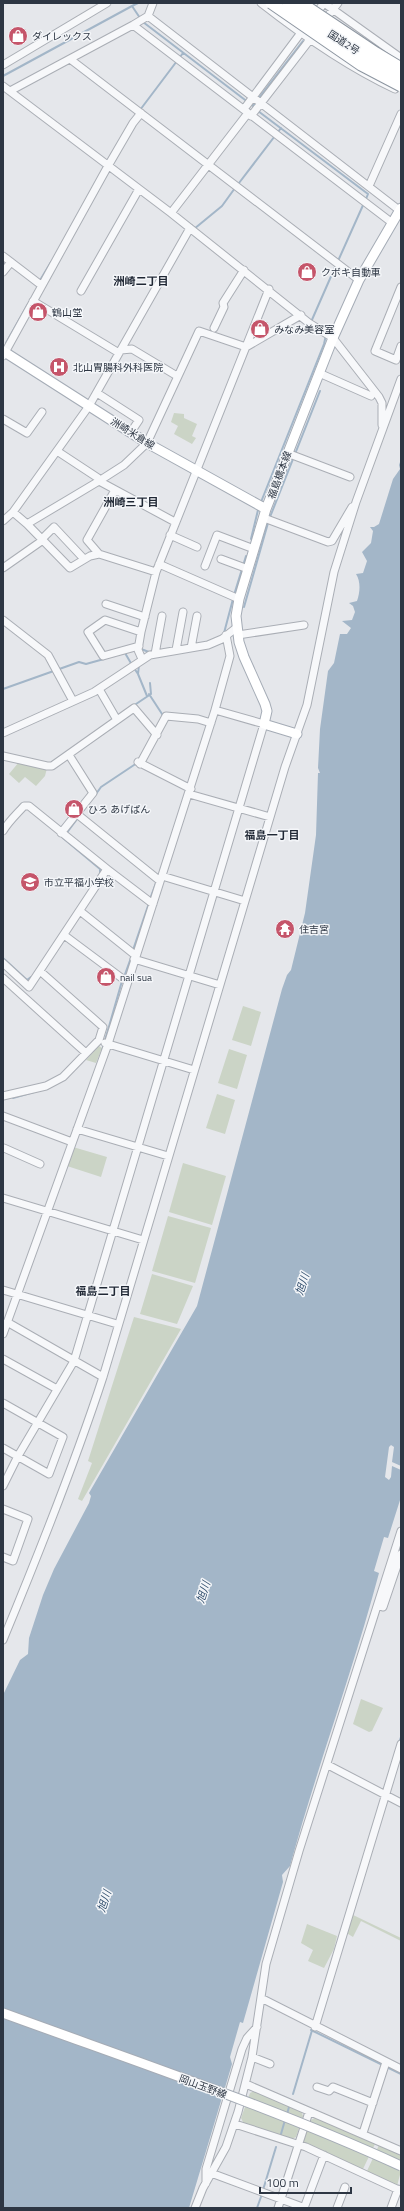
<svg xmlns="http://www.w3.org/2000/svg" width="404" height="2211" font-family="'Titillium Web','Noto Sans JP',sans-serif">
	<rect width="100%" height="100%" fill="#e5e7eb"/>
	<path fill="#cbd4c6" d="M174,413L184,414V418L197,424L192,436L196,438L192,444L174,434L178,426L171,422Z
		M19,762L47,768L45,776L36,786L25,777L19,783L9,774Z
		M243,1006L261,1012L251,1046L232,1040Z
		M99,1046L102,1048L96,1063L86,1060Z
		M229,1049L247,1055L237,1089L218,1083Z
		M217,1094L235,1100L225,1134L206,1128Z
		M73,1147L107,1157L101,1177L67,1166Z
		M183,1163L226,1176L212,1225L169,1212Z
		M168,1216L211,1228L195,1283L152,1271Z
		M152,1274L193,1286L177,1324L140,1314Z
		M134,1317L181,1329L82,1501L78,1499L92,1463L88,1461Z
		M361,1699L383,1708L372,1731L369,1732L353,1724Z
		M351,1914L401,1938V1941L361,1921L353,1937L345,1932Z
		M307,1924L337,1936L334,1949L324,1968L308,1961L313,1950L301,1943Z
		M254,2091L301,2111L303,2116L296,2137L292,2139L244,2124L241,2118L250,2093Z
		M316,2117L375,2144L363,2169L304,2143V2137L311,2120Z
		M379,2145L401,2155V2171L397,2186L367,2171Z"/>
	<path fill="#a3b6c8" d="M401,459V1466L392,1462L394,1447L391,1445L389,1447L385,1477L389,1480L391,1477L392,1466L401,1470V1497L388,1538L384,1537L374,1571L379,1573C353,1671 317,1767 290,1866L282,1875L283,1882L243,2023L240,2022L230,2057L232,2064L189,2208H3V1695L20,1660L28,1654L29,1638L43,1595L54,1569L89,1503L91,1496L89,1493L197,1306L282,989L287,975L291,970L305,913L316,835L318,773H320L318,768L320,729L328,671L334,663L340,634H347L351,628L342,621L352,620L355,612L353,606L349,603L357,601C360,592 361,582 356,574L363,573L367,561L362,552L371,543L373,531L370,527H374L379,524L393,479L400,469L399,465Z"/>
	<g fill="none" stroke-linecap="round" stroke-linejoin="round">
		<path stroke="#a3b6c8" stroke-width="2" d="M132,6L138,3
			M143,22L253,106L256,102
			M3,76L132,6L140,18
			M258,99L303,41
			M140,110L183,53
			M258,111L368,194L366,199
			M239,183L281,128
			M194,229L222,206L235,188
			M338,261L364,203
			M39,282L51,262
			M311,322L336,265
			M6,343L28,304
			M261,502L324,344L326,335
			M270,517L320,391
			M251,539L258,510
			M234,595L246,556
			M244,607L268,523
			M224,633L233,599
			M141,649L149,652
			M124,653H125L132,665
			M139,665L138,674L147,696
			M134,668L138,674
			M3,689L79,662L86,664L104,659
			M149,694L164,717
			M133,706L151,694L150,683
			M96,794L101,787L137,763
			M86,807L63,838L100,869V873
			M150,899L156,883
			M133,950L149,903
			M3,958L27,980L31,977
			M124,977L132,955
			M102,1051L122,981
			M13,1098L34,1092
			M399,1743L401,1737
			M311,2030L401,2074
			M293,2094L313,2027
			M287,2114L289,2107
			M281,2134L285,2120
			M263,2190L276,2147
			M257,2208L262,2194"/>
		<g stroke="#aaaeb5" stroke-width="9">
			<path id="minor" d="M261,3C302,35 348,67 395,89
				M324,3L401,58
				M148,16L399,210
				M314,16L324,3
				M323,22L338,3
				M133,25L391,222
				M70,59L359,280
				M3,65L107,3
				M3,86L171,213L309,323L333,338L379,397L382,403V425
				M10,91L133,25L148,16L153,3
				M244,109L303,30
				M251,116L312,37
				M369,186L401,114
				M171,213L248,113
				M3,256L41,285
				M3,272L11,262
				M401,287L375,351L396,360L401,346
				M81,291L139,189
				M33,301L119,353
				M214,328L224,307L223,303L244,270
				M121,350L132,349L177,376
				M3,356L108,166L133,123L141,113
				M319,373L371,396
				M97,393L139,420L131,432
				M3,419L27,433L42,412
				M57,451L98,478L99,481L124,465L147,443L199,331L246,347L301,315
				M287,453L350,477
				M13,512L27,524L99,481L175,522
				M264,518L328,542L332,541L352,507
				M3,521L13,512L89,406L190,228
				M27,524L70,568L90,556L99,554L156,572
				M170,535L197,547
				M42,539L54,527L84,559
				M99,554L87,540L115,490
				M221,559L248,569
				M159,564L239,599
				M205,566L217,535L254,549
				M3,568L43,540
				M106,604L145,617
				M3,620L48,655L73,701
				M238,635L304,625
				M139,646L103,656L88,632L105,620L141,632
				M191,648L197,616
				M176,650L183,612
				M155,654L162,616
				M142,659L138,650L141,632L156,572L269,289
				M99,689L117,720
				M215,710L230,656L226,635
				M3,733L94,692L150,655L208,645L222,639L236,628
				M3,756L47,766H52L134,708L157,735
				M138,762L191,789
				M140,764L166,716L198,719L211,723
				M189,794L270,817
				M77,814L160,881
				M3,831C9,821 16,815 24,806H29L107,869L29,987L3,963
				M61,833L93,793L69,755
				M107,869L153,904
				M162,876L245,901
				M80,911L135,955
				M64,935L123,979
				M134,959L220,985
				M3,978L86,1053
				M105,1043L194,1070
				M3,1096L46,1086L63,1077L99,1040L103,1027L40,971
				M3,1116L72,1142
				M77,1129L168,1156
				M4,1148L40,1164
				M3,1198L143,1240
				M3,1290L117,1324
				M7,1322L103,1377
				M3,1334L108,1044L215,710L264,724L74,1361L18,1456L3,1486
				M3,1359L57,1389
				M3,1403L63,1437L49,1474L3,1448
				M3,1509L28,1519L13,1561L3,1557
				M378,1605L383,1607L401,1554
				M3,1640C39,1553 74,1466 103,1377L285,767L307,705L334,572L356,502L401,379
				M328,1765L401,1803
				M261,1998L401,2069
				M315,2027L401,1744
				M252,2057L270,2064
				M246,2084L401,2151
				M317,2087L329,2091L333,2087L373,2103
				M235,2124L306,2147L401,2191
				M363,2133L386,2062
				M211,2173L305,2208
				M206,2183V2169L242,2049L247,2038L257,2027
				M195,2208L203,2188L226,2147L238,2112L252,2057L266,1964L299,1851L401,1531
				M278,2208L309,2112
				M304,2208L324,2155
				M337,2208L345,2187
				M391,2208L398,2189"/>
		</g>
		<g stroke="#a5acb6" stroke-width="11">
			<path id="major" d="M3,351L147,443L266,509
				M297,734L264,724L267,711L265,704L244,657L239,642L236,616L239,599L266,509L333,338L359,280L401,208"/>
		</g>
		<use href="#minor" stroke="#f7f8fa" stroke-width="7"/>
		<use href="#major" stroke="#fff" stroke-width="9"/>
		<g stroke="#a5acb6" stroke-width="11" stroke-linecap="butt">
			<path id="major-bridge" d="M3,2013C137,2062 272,2107 401,2166"/>
		</g>
		<g stroke="#8d96a1" stroke-width="13" stroke-linecap="butt">
			<path id="highway-bridge" d="M271,3L361,65L401,86
				M288,3L342,41L401,78
				M301,3L376,53L401,68"/>
		</g>
		<use href="#major-bridge" stroke="#fff" stroke-width="9"/>
		<use href="#highway-bridge" stroke="#fff" stroke-width="11"/>
	</g>
	<defs>
		<g id="shop-disc" transform="scale(1)"><circle r="9.5" fill="#c5556a" stroke="#f4f6f9"/><path d="M-5-2.5h2.3a2.7 3.5 0 0 1 5.4 0H5L5.5 6h-11ZM-1.5-2.5h3a1.5 2.3 0 0 0-3 0Z" fill="#fff"/></g>
		<g id="hospital-disc" transform="scale(1)"><circle r="9.5" fill="#c5556a" stroke="#f4f6f9"/><path d="M-5-5h3v3.5h4V-5h3V5h-3V1.5h-4V5h-3Z" fill="#fff"/></g>
		<g id="school-disc" transform="scale(1)"><circle r="9.5" fill="#c5556a" stroke="#f4f6f9"/><path d="M0-5L7-2L0 1L-7-2ZM-4 1L0 2.5L4 1V4Q0 6-4 4Z" fill="#fff"/></g>
		<g id="temple-disc" transform="scale(1)"><circle r="9.5" fill="#c5556a" stroke="#f4f6f9"/><path d="M0-6L5-2H3V0L6.5 2.5H4V6H1.5V3h-3V6H-4V2.5H-6.5L-3 0V-2H-5Z" fill="#fff"/></g>
	</defs>
	<g fill-rule="evenodd">
		<use href="#shop-disc" x="18" y="36"/>
		<use href="#shop-disc" x="307" y="272"/>
		<use href="#shop-disc" x="38" y="312"/>
		<use href="#shop-disc" x="260" y="329"/>
		<use href="#hospital-disc" x="59" y="367"/>
		<use href="#shop-disc" x="74" y="809"/>
		<use href="#school-disc" x="30" y="882"/>
		<use href="#temple-disc" x="285" y="929"/>
		<use href="#shop-disc" x="106" y="977"/>
	</g>
	<g text-anchor="middle" stroke-width="3" stroke-linejoin="round" paint-order="stroke">
		<g font-size="10" fill="#2d3643" stroke="#f4f6f9" text-anchor="start">
			<text x="32" y="40">ダイレックス</text>
			<text x="321" y="276">クボキ自動車</text>
			<text x="52" y="316">鶴山堂</text>
			<text x="274" y="333">みなみ美容室</text>
			<text x="73" y="371">北山胃腸科外科医院</text>
			<text x="88" y="813">ひろ あげぱん</text>
			<text x="44" y="886">市立平福小学校</text>
			<text x="299" y="933">住吉宮</text>
			<text x="120" y="981">nail sua</text>
		</g>
		<g font-size="10" fill="#2d3643" stroke="#f4f6f9">
			<text transform="translate(344 42) rotate(33)" y="4">国道2号</text>
			<text transform="translate(133 433) rotate(32)" y="4">洲崎米倉線</text>
			<text transform="translate(279 475) rotate(-70)" y="4">福島橋本線</text>
			<text transform="translate(203 2086) rotate(20)" y="4">岡山玉野線</text>
		</g>
		<g font-size="11" font-weight="bold" fill="#1f2734" stroke="#f4f6f9">
			<text x="141" y="285">洲崎二丁目</text>
			<text x="131" y="506">洲崎三丁目</text>
			<text x="272" y="839">福島一丁目</text>
			<text x="103" y="1295">福島二丁目</text>
		</g>
		<g font-size="11" font-style="italic" fill="#3a5674" stroke="#f4f6f9">
			<text transform="translate(302 1284) rotate(-72)" y="4">旭川</text>
			<text transform="translate(203 1592) rotate(-72)" y="4">旭川</text>
			<text transform="translate(104 1901) rotate(-72)" y="4">旭川</text>
		</g>
	</g>
	<rect width="404" height="2211" fill="none" stroke="#2d3643" stroke-width="8"/>
	<path d="M260 2187v6h91v-6" fill="none" stroke="#2d3643" stroke-width="2"/>
	<text x="266" y="2187" font-size="12" fill="#2d3643" stroke="#f4f6f9" stroke-width="3" paint-order="stroke">100 m</text>
</svg>
